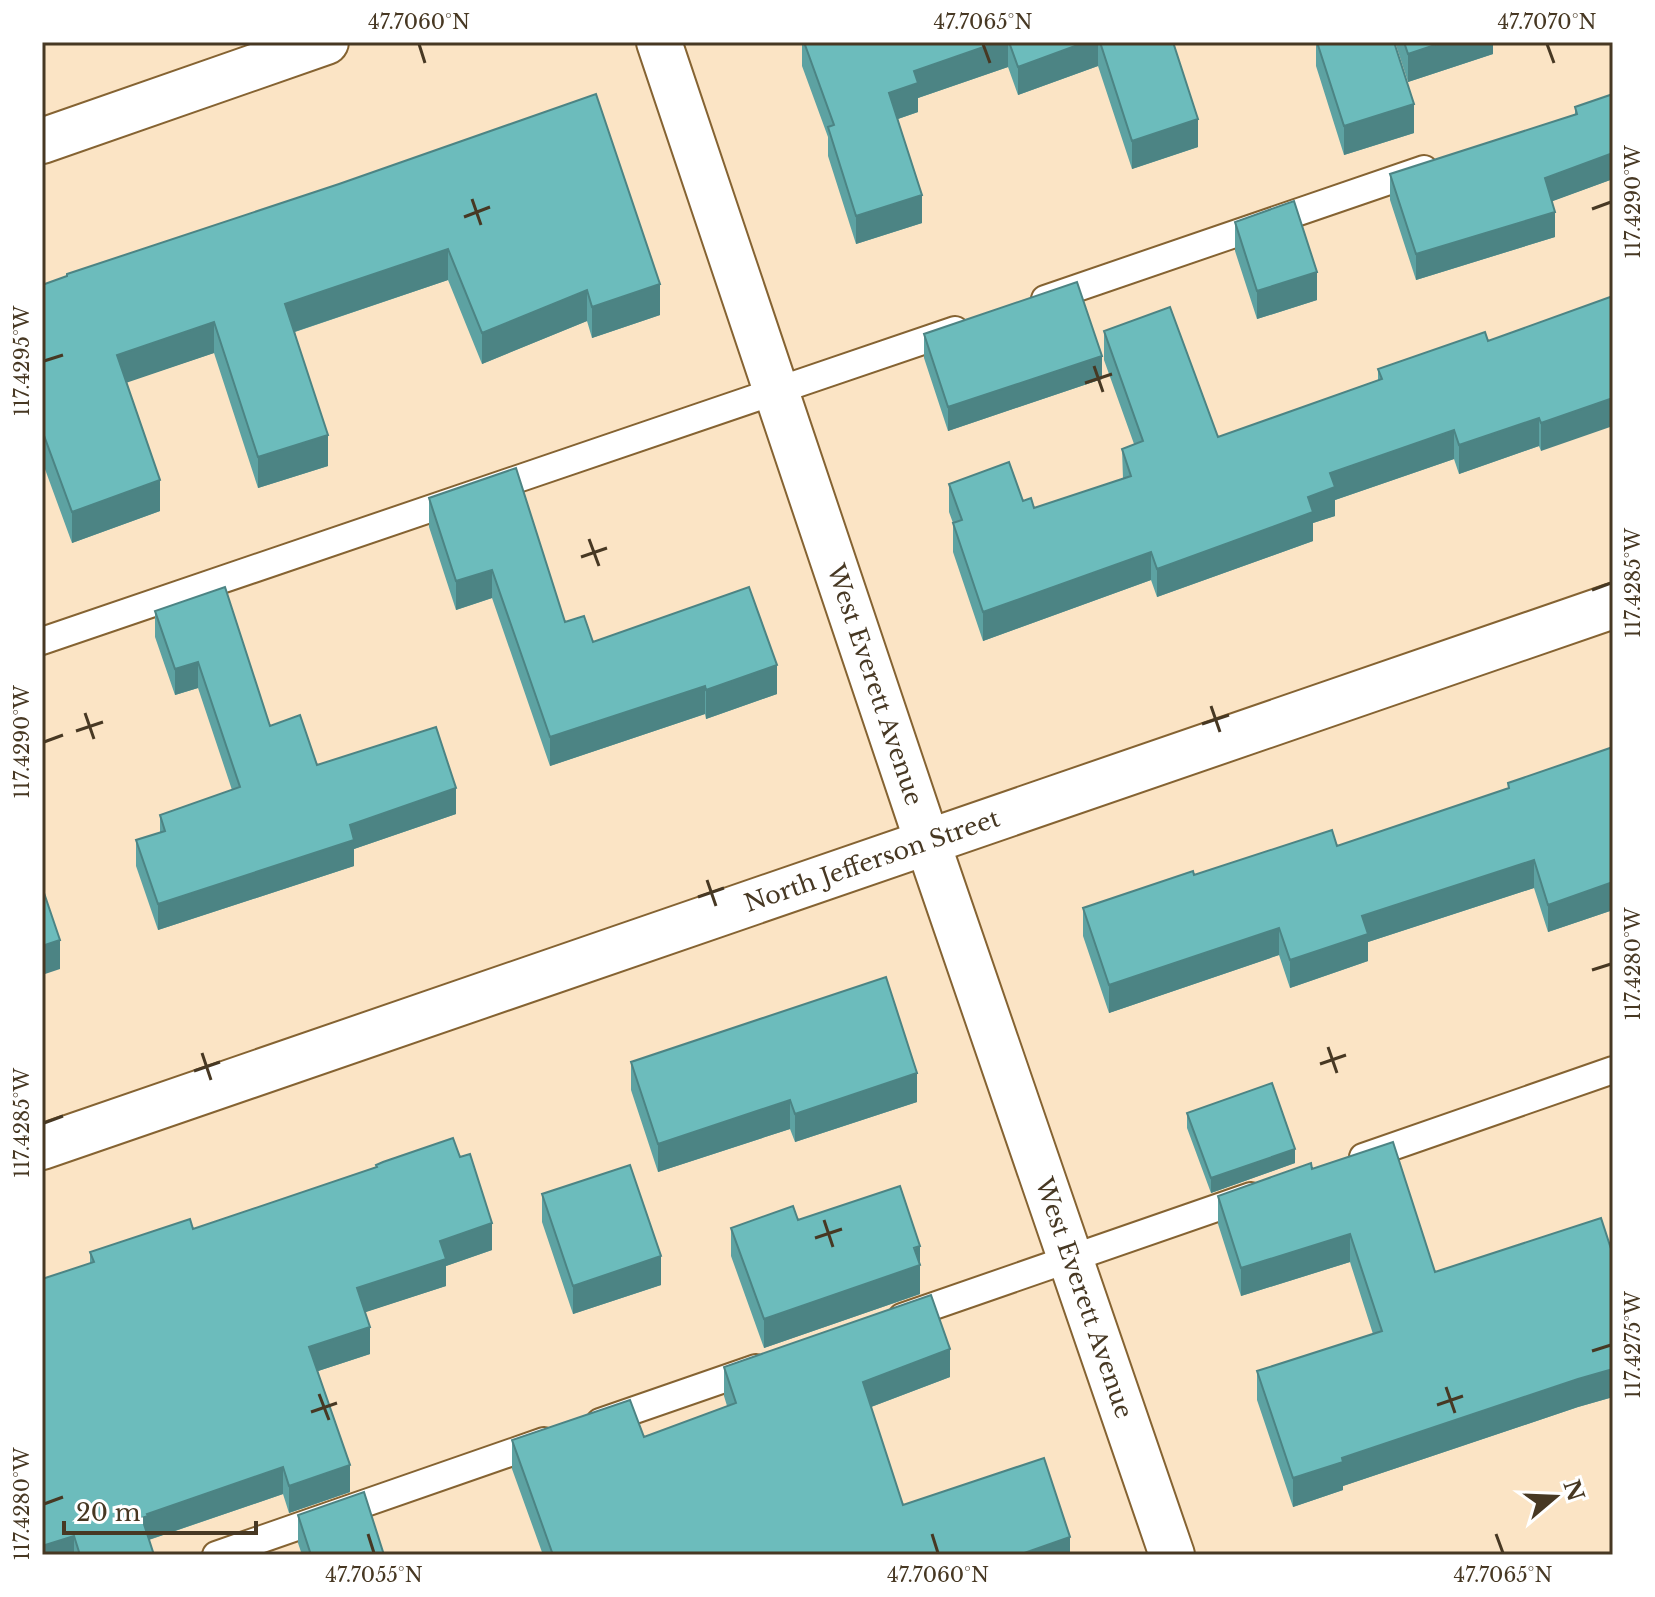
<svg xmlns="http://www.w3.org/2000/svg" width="1655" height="1597" font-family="'Libre Baskerville',serif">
	<rect width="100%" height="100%" fill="#fbe4c5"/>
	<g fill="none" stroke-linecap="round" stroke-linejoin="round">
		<g stroke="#856332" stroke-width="30">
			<path id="lane" d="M1045,299L1424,169
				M42,641L955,330
				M1363,1157L1613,1070
				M902,1317L1251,1196
				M600,1422L756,1368
				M216,1555L544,1441"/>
		</g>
		<g stroke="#856332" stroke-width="48">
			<g id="street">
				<path id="s1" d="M659,42L927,841L1172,1555"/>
				<path d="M42,141L326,42"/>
				<path id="s2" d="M42,1147L1613,606"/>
			</g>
		</g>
		<use href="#lane" stroke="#fff" stroke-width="26"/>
		<use href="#street" stroke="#fff" stroke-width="44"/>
	</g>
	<path fill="#5da2a2" d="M802,42H1173L1198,147L1132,169L1098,66L1018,95L1008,67L918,98V112L898,119L922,223L856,244L828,156V137L802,66Z
		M1316,42H1394L1414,133L1344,155L1316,66Z
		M1395,42H1493V54L1408,82Z
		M1613,94V179L1552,201L1555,237L1416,280L1390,200V174L1575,115V107Z
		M339,184L660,315L592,338L587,321L482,364L448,280L295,332L328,466L258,488L214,353L126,382L160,511L72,543L42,461V285Z
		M1235,222L1317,300L1257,319L1235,251Z
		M1613,296L1541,451L1539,446L1459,474L1454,459L1335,500V516L1313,523V541L1157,597L1151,580L983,641L953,552V523L949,512V484L1023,501L1034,508L1123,479L1122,449L1134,444L1104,360V331L1218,437L1378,380V369L1488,341Z
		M924,334L1102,379L948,431L924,358Z
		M429,498L565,622L593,642L777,694L706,719L705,714L550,766L492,598L456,610L429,527Z
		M155,611L270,726L317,765L456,814L354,849V866L158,930L136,866V840L160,833V815L232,790L198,688L175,695L155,637Z
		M1613,747V910L1548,932L1534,888L1368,942V961L1290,988L1279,955L1109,1013L1083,936V908L1194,875L1337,846L1508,789V783Z
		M631,1062L917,1102L795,1142L790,1129L658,1172L631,1090Z
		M1187,1113L1295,1163L1211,1193L1187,1128Z
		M376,1165L492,1250L446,1266V1286L365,1312L370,1354L318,1371L350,1492L289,1513L283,1494L149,1540L154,1555H42L90,1263V1252L193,1229L376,1168Z
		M1312,1169L1435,1272L1613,1255V1397L1578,1407L1343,1486V1490L1293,1507L1257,1400V1371L1373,1334L1350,1262L1241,1296L1218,1224V1196Z
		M542,1194L661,1285L573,1314L542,1222Z
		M798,1220L920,1274V1294L764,1348L731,1256V1228Z
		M724,1367L950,1377L871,1407L903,1505L1070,1555H543L512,1469V1440L644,1437L727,1406L724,1396Z
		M298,1515L384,1555H302L298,1543Z"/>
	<path fill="#4c8484" d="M998,42H1008V67L918,98V112L889,122V93L914,71Z
		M1086,42H1098V66L1018,95V67Z
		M1444,42H1493V54L1408,82V54Z
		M1414,104V133L1344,155V126Z
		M1198,119V147L1132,169V141Z
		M1613,153V179L1545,204V178Z
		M922,195V223L856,244V216Z
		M1555,212V237L1416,280V254Z
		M448,249V280L285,335V304Z
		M1317,272V300L1257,319V291Z
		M660,284V315L592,338V307Z
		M587,290V321L482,364V333Z
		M214,322V353L117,386V355Z
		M1102,356V379L948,431V407Z
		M1613,398V426L1541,451V423Z
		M1539,418V446L1459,474V445Z
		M1454,430V459L1335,500V516L1313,523V541L1157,597V569L1308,497L1330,473Z
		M328,435V466L258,488V457Z
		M160,480V511L72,543V512Z
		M1151,552V580L983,641V612Z
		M492,570V598L456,610V581Z
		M198,662V688L175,695V669Z
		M777,665V694L706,719V690Z
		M705,686V714L550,766V737Z
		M456,788V814L354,849V866L158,930V904L350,825Z
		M1534,860V888L1368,942V961L1290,988V960L1362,916Z
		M1613,882V910L1548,932V905Z
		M1279,928V955L1109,1013V985Z
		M60,940V969L42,975V946Z
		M917,1073V1102L795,1142V1114Z
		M790,1100V1129L658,1172V1144Z
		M1295,1149V1163L1211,1193V1178Z
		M492,1223V1250L446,1266V1286L357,1315V1288L440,1241Z
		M1350,1234V1262L1241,1296V1268Z
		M920,1246V1294L764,1348V1319Z
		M661,1256V1285L573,1314V1286Z
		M370,1327V1354L309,1374V1347Z
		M950,1349V1377L863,1410V1382Z
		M1613,1369V1397L1578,1407L1343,1486V1490L1293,1507V1478L1342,1458L1578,1379Z
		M350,1465V1492L289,1513V1486Z
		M283,1467V1494L148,1540L142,1518L147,1514Z
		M74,1536V1555H42V1546Z
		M1070,1537V1555H1024V1553Z"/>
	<path fill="#6cbcbc" stroke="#4c8484" stroke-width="2" d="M804,42H998L914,71L918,83L889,93L922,195L856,216L828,127L834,125Z
		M1009,42H1086L1018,67Z
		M1100,42H1173L1198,119L1132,141Z
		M1317,42H1394L1414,104L1344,126Z
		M1404,42H1444L1408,54Z
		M596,94L660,284L592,307L587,290L482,333L448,249L285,304L328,435L258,457L214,322L117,355L160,480L72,512L42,430V285L67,276V274L339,184Z
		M1613,94V153L1545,178L1555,212L1416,254L1390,174L1577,114L1575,107Z
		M1294,201L1317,272L1257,291L1235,222Z
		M1077,282L1102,356L948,407L924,334Z
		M1613,296V398L1541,423L1539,418L1459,445L1454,430L1330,473L1335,487L1308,497L1313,512L1157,569L1151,552L983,612L953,523L962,520L949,484L1009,462L1023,501L1031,498L1034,508L1131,476L1122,449L1143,441L1104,331L1170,307L1218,437L1382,379L1378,369L1485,332L1488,341Z
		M516,468L565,622L584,616L593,642L749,587L777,665L706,690L705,686L550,737L492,570L456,581L429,498Z
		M225,587L270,726L300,715L317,765L436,727L456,788L350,825L354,840L158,904L136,840L165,831L160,815L240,787L198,662L175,669L155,611Z
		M1613,747V882L1548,905L1534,860L1362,916L1368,934L1290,960L1279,928L1109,985L1083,908L1193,871L1194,875L1332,830L1337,846L1509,788L1508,783Z
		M42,887L60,940L42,946Z
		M886,977L917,1073L795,1114L790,1100L658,1144L631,1062Z
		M1272,1083L1295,1149L1211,1178L1187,1113Z
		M453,1138L460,1157L470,1154L492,1223L440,1241L446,1259L357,1288L370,1327L309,1347L350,1465L289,1486L283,1467L147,1514L148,1516L142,1518L154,1555H80L74,1536L42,1546V1279L94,1262L90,1252L190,1219L193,1229L377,1167L376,1165L383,1162Z
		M1393,1142L1435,1272L1601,1218L1613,1255V1369L1578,1379L1342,1458L1343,1462L1293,1478L1257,1371L1382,1331L1350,1234L1241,1268L1218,1196L1311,1163L1312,1169Z
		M630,1165L661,1256L573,1286L542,1194Z
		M900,1186L920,1246L914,1248L920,1265L764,1319L731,1228L793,1206L798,1220Z
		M931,1295L950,1349L863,1382L903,1505L1044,1458L1070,1537L1024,1553L1025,1555H553L512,1440L630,1400L644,1437L736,1403L724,1367Z
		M364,1492L384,1555H311L298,1515Z"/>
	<path fill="none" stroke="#473823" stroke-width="3" d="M419,44L425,63M983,44L990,63M1547,44L1554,63M472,199L481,225M1592,209L1611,202M464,217L490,207M44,361L63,355M1094,366L1103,392M1085,383L1112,374M589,539L599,566M581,557L607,548M1592,590L1611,583M1211,706L1220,732M85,713L94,739M1202,724L1229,715M76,731L103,722M44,742L63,735M707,880L716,906M698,897L724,888M1592,970L1611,964M1328,1047L1337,1073M202,1053L211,1080M1320,1064L1346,1055M194,1071L220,1062M44,1123L63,1116M824,1220L833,1247M815,1238L842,1229M1592,1351L1611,1345M1446,1387L1455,1413M319,1394L329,1420M1437,1405L1463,1396M311,1412L337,1403M44,1504L63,1497M368,1534L374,1553M932,1534L938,1553M1496,1534L1503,1553"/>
	<g text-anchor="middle" stroke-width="7" stroke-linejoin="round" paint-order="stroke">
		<g font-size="24" fill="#473823" stroke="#fff">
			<text dy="8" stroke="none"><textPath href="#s1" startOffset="678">West Everett Avenue</textPath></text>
			<text dy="8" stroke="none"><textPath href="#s2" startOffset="878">North Jefferson Street</textPath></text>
			<text dy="8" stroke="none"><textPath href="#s1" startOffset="1326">West Everett Avenue</textPath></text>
		</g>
	</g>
	<rect width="1655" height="1597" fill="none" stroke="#ffffff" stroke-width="88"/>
	<g transform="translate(1555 1497) rotate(71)" stroke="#ffffff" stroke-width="6" paint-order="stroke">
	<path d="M0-6L14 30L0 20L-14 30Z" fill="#473823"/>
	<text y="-12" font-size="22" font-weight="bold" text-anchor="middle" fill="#473823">N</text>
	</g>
	<path d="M64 1521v12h192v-12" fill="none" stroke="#473823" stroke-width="4"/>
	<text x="76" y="1521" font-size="24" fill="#473823" stroke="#ffffff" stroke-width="6" paint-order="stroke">20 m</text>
	<rect x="44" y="44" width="1567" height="1509" fill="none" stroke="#473823" stroke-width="3"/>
	<g font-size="20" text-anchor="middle" fill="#473823">
		<text x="419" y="29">47.7060°N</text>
		<text x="983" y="29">47.7065°N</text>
		<text x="1547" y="29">47.7070°N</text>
		<text transform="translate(1633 202) rotate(-90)" y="7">117.4290°W</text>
		<text transform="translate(22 361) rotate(-90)" y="7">117.4295°W</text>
		<text transform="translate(1633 583) rotate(-90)" y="7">117.4285°W</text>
		<text transform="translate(22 742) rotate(-90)" y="7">117.4290°W</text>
		<text transform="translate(1633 964) rotate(-90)" y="7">117.4280°W</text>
		<text transform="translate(22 1123) rotate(-90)" y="7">117.4285°W</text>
		<text transform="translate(1633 1345) rotate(-90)" y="7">117.4275°W</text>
		<text transform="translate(22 1504) rotate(-90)" y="7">117.4280°W</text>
		<text x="374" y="1582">47.7055°N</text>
		<text x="938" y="1582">47.7060°N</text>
		<text x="1503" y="1582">47.7065°N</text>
	</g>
</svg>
